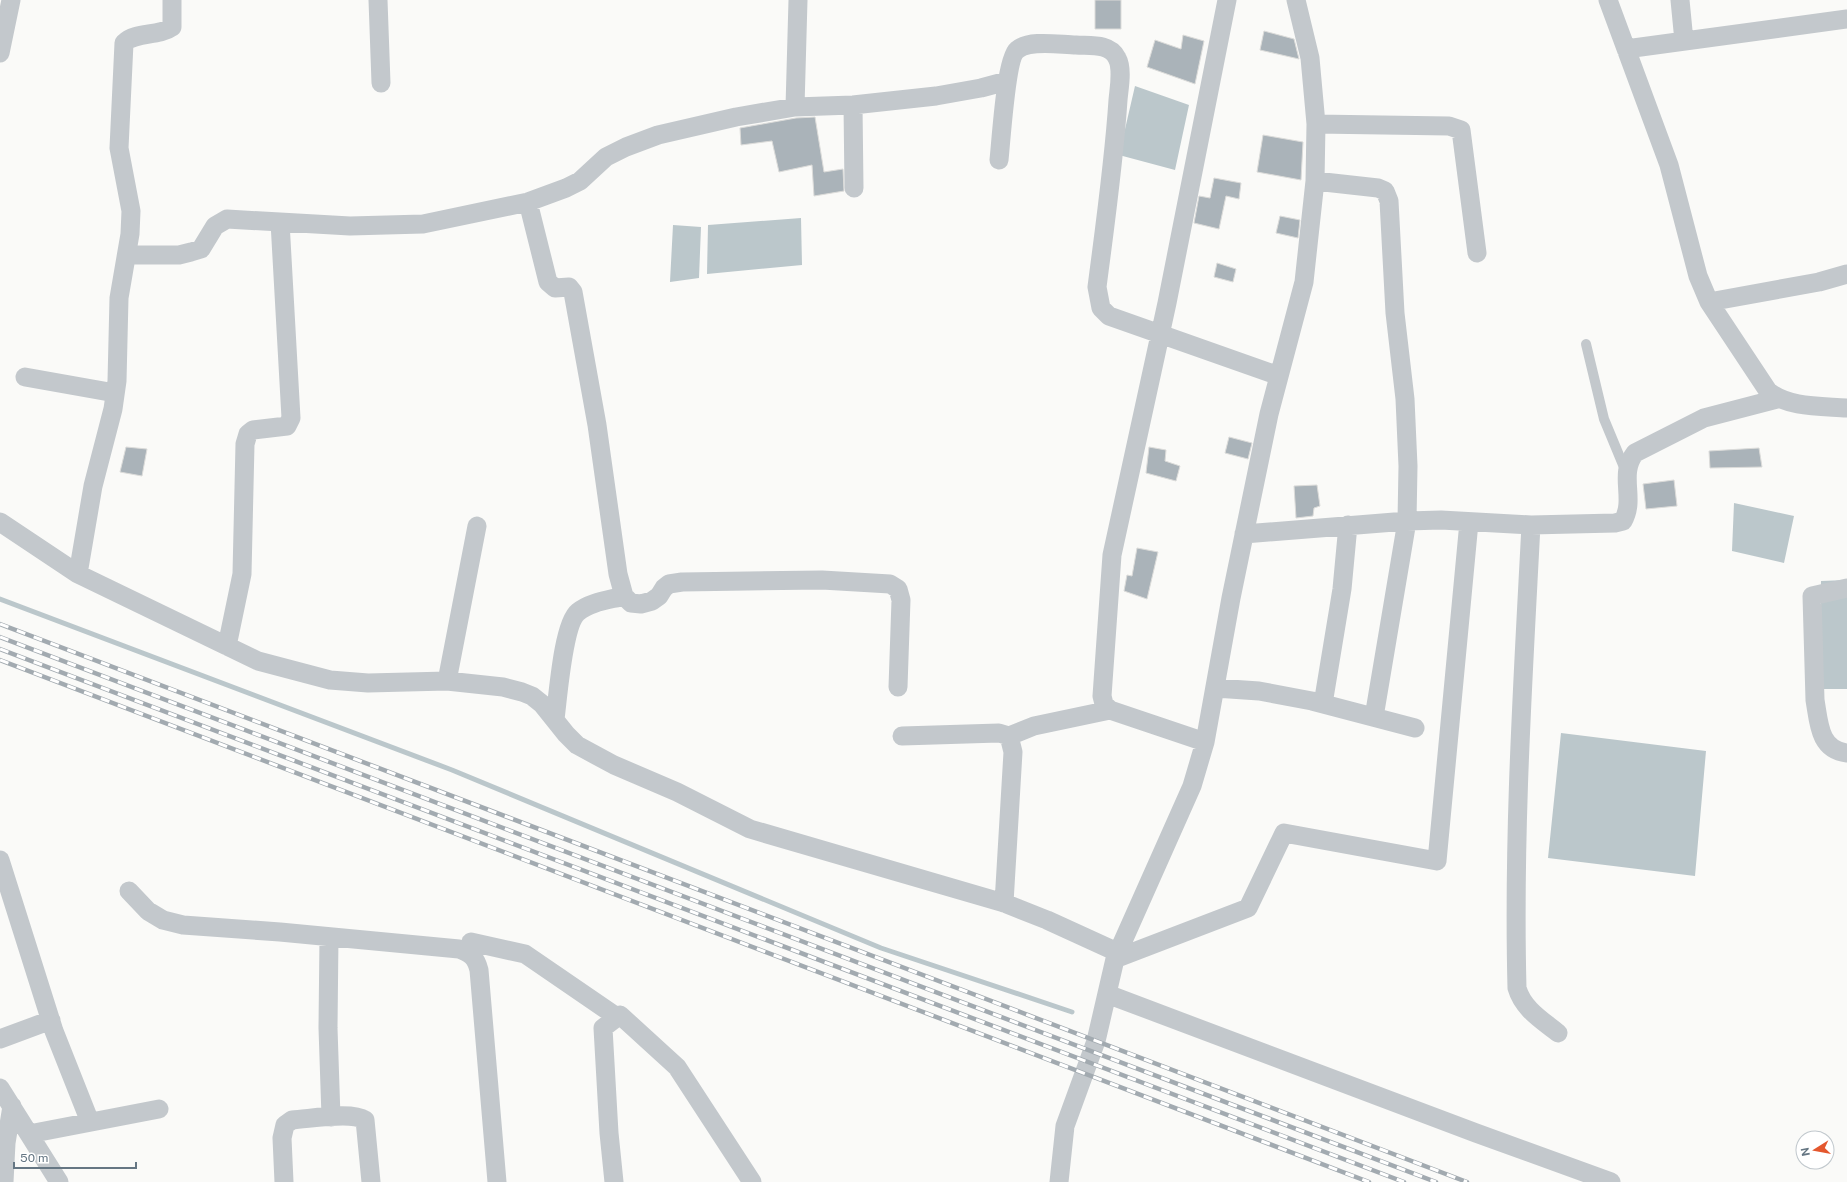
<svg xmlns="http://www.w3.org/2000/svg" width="1847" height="1182" font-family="'Public Sans',sans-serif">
	<rect width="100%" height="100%" fill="#fafaf8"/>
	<path fill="#bbc7cb" d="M1135,86L1189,105L1175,170L1119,155Z
		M801,218L802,265L707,274L708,225Z
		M673,225L701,227L699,278L670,282Z
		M1734,503L1794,516L1784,563L1732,551Z
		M1847,580V689H1819L1821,581Z
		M1561,733L1706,751L1695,876L1548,858Z"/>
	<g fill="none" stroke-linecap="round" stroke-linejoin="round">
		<path stroke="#bbc7cb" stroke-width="5" d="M0,599L452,770L881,948L1072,1012"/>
	</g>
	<path fill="#aab3b9" stroke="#dcdcda" d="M1095,0H1121V29H1095Z
		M1264,31L1294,39L1299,59L1260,50Z
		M1183,35L1204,41L1195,84L1147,67L1155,40L1181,49Z
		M815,117L824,172L843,169L844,191L814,196L812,165L779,172L772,141L741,145L740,128L796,118Z
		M1263,135L1303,142L1301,180L1257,172Z
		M1214,178L1241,183L1239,199L1226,196L1219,229L1194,223L1199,196L1210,198Z
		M1280,216L1300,220L1298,238L1276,233Z
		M1217,263L1236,269L1233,282L1214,277Z
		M1229,437L1252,443L1248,459L1225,453Z
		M126,447L147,449L142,476L120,472Z
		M1149,447L1166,450L1165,461L1180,466L1176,481L1146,473Z
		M1759,448L1762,467L1710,468L1709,451Z
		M1674,480L1677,506L1646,509L1643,484Z
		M1317,485L1320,506L1314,508L1313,516L1296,518L1294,486Z
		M1137,548L1158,552L1147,599L1124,591L1127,575L1132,576Z"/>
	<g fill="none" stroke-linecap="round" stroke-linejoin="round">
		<path stroke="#c3c8cc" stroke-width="10" d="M1586,344L1604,419L1626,472"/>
		<path stroke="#c3c8cc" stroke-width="19" d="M378,0L381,83
			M1608,0L1669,165L1698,276L1709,302L1768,391C1788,408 1822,406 1847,408
			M1680,0L1684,41
			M1626,49L1847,19
			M0,53L11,0
			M853,105L854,188
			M795,107L798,0
			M1316,124L1449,126L1461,130L1477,253
			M999,160C1001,142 1006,59 1017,50C1029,39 1061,45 1076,45C1090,46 1110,43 1117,58C1123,69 1119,88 1118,100C1114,162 1105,225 1097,287L1101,308L1109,316L1279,376
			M1315,181L1378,188L1385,191L1389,201L1395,313L1405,399L1408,466L1407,521L1374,717
			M528,202L548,282L555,288L569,287L573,292L597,425L618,574L624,596L631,603L641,604L652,601L659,596L664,588L669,584L682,582L822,580L890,584L898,589L901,600L898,687
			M127,255H179L191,252L201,249L215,226L227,219L350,226L423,224L528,202L566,188L580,181L606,157L626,147L658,135L736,117L795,107L853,105L936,96L981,88L1007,81
			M1709,302L1819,282L1847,274
			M25,377L115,393
			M0,522L78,574L258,661L330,680L368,683L447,681L503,687L522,692L532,696L542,704L566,734L577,745L614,765L677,792L750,829L1004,903L1047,920L1117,952
			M1531,525C1523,679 1513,834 1517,988C1523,1009 1542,1020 1558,1033
			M1244,534L1407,521L1441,520L1531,525L1615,523L1623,521C1636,498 1618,475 1635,453L1704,418L1777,399
			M78,574L93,486L113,409L117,381L119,298L130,234L131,211L119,148L124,43C136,31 158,37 172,27V0
			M1847,588L1812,596L1815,700C1819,723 1819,750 1847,753
			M227,646L242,574L245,444L248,434L253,430L287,426L291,418L280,222
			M447,681L477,526
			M1215,688L1259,691L1312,701L1415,728
			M1323,704L1342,589L1348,525
			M555,719C558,697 563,624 578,612C590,602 609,600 624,596
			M902,736L999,733L1009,736L1013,752L1004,903
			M1009,736L1034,726L1110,710
			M1205,742L1110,710L1104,704L1102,696L1112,555L1167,303L1227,0
			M0,860L54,1031L90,1122
			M129,891L148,911L163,920L183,925L280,932L459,949C471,953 476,958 479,970L497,1182
			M329,937L328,1028L331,1117
			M471,942L525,954L617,1017
			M1115,959L1248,908L1284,833L1437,861L1469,522
			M1107,994L1476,1133L1611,1182
			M0,1039L51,1020
			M0,1088L59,1182
			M29,1134L159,1109
			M4,1182L6,1143L12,1106
			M284,1182L282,1138L285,1125L292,1120C310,1119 351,1111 365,1120L371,1182
			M614,1182L609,1133L603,1028L620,1015L677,1067L752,1182
			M1059,1182L1065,1126L1096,1041L1115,959L1192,786L1205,742L1231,598L1269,414L1304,282L1315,181L1316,124L1310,58L1296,0"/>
		<g stroke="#a2aab0" stroke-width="4.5">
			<path id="rail" d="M0,624L1467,1182
				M0,637L1436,1182
				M0,649L1404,1182
				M0,660L1369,1182"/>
		</g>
		<use href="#rail" stroke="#fff" stroke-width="3" stroke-dasharray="9" stroke-linecap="butt"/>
	</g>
	<g transform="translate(1815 1150) rotate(259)"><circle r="19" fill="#ffffff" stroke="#c1c8cd"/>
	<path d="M0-3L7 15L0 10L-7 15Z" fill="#e4572e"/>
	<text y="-6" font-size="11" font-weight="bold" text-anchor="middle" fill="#657683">N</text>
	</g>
	<path d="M14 1162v6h122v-6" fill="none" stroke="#657683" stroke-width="2"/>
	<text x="20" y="1162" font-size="12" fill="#657683" stroke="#ffffff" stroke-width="3" paint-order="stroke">50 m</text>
</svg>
